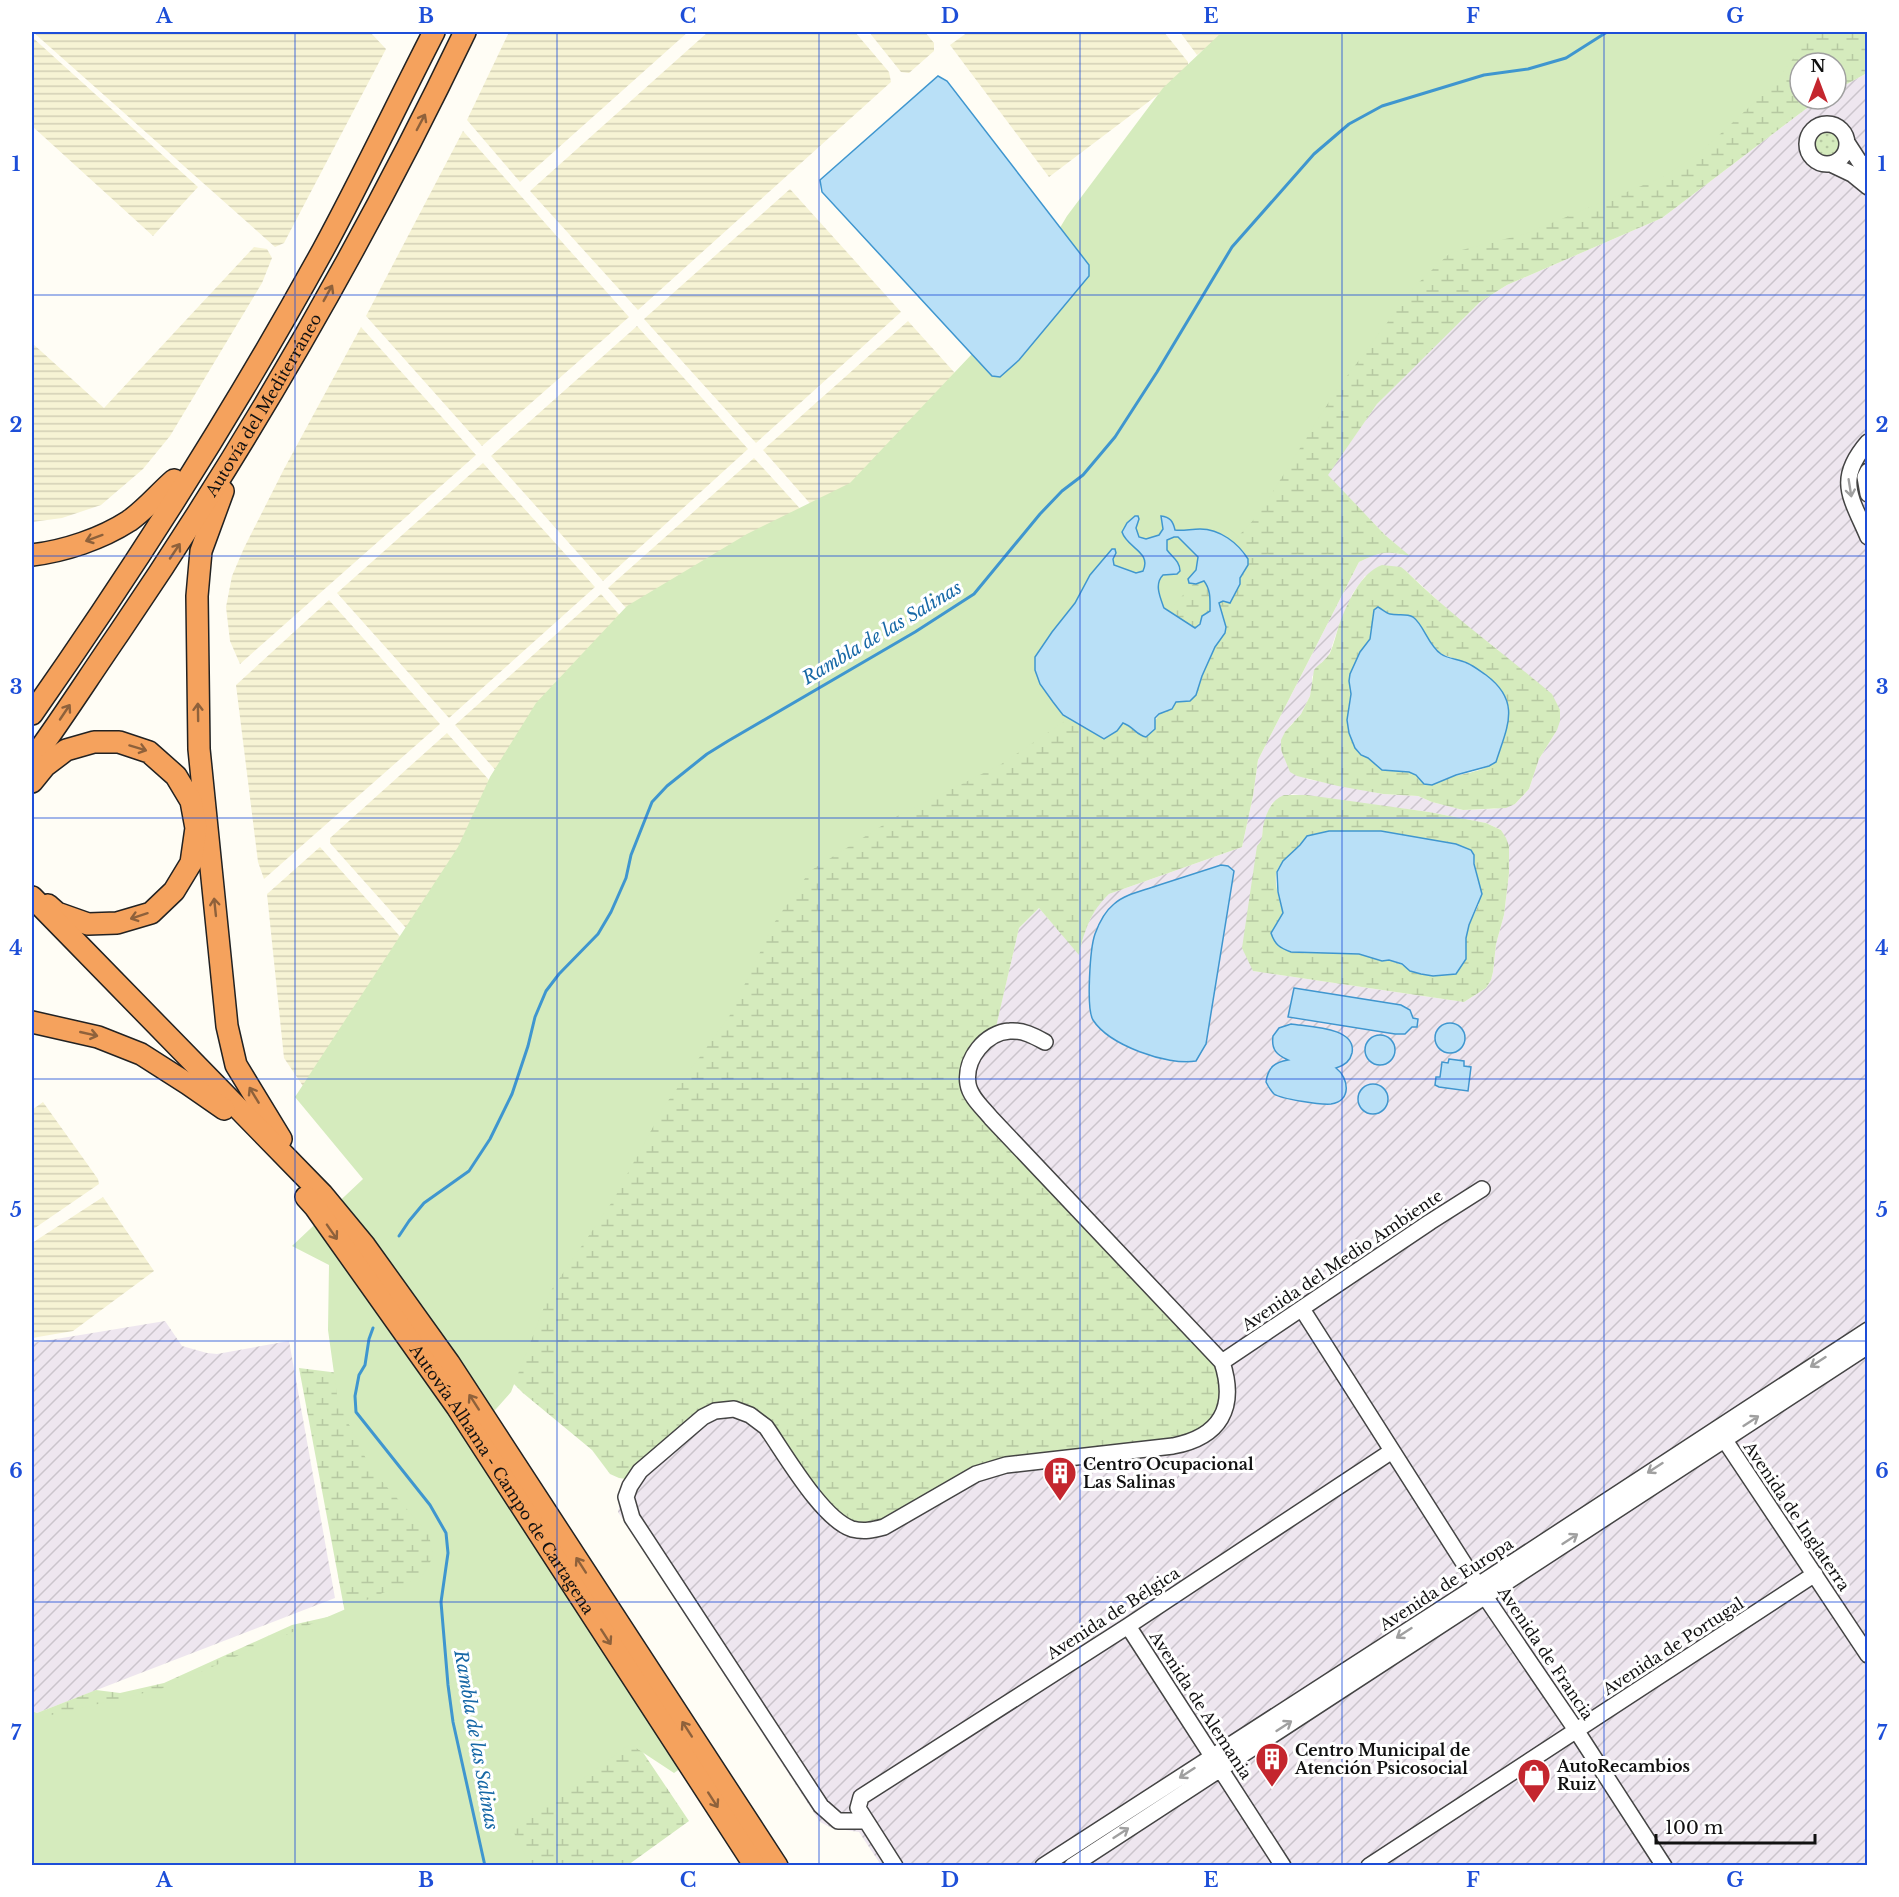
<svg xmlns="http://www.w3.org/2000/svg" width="1899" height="1897" font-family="'Libre Baskerville',serif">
	<defs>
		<pattern id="industrial-furrows" width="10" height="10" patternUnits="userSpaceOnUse" patternTransform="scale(1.5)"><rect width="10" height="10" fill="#eee6ef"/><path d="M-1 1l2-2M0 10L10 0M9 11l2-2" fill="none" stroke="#cbc4cc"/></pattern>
		<pattern id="farmland-rules" width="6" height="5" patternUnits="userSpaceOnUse" patternTransform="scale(1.5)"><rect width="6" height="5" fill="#f6f3d4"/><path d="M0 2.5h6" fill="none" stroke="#d2cfb5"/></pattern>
		<pattern id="grass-dots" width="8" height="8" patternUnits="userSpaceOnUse" patternTransform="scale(1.5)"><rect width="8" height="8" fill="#d5ebbd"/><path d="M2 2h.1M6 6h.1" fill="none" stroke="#b6c8a1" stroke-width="1.8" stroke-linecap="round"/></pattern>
		<pattern id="wetland-marsh" width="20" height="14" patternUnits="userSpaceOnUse" patternTransform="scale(1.5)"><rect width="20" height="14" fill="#d5ebbd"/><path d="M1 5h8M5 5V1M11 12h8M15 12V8" fill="none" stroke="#b6c8a1"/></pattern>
	</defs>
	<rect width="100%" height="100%" fill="#fffdf5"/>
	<path fill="url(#industrial-furrows)" fill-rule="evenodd" d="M1867,73V1865H881L859,1832L832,1828L820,1822L618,1512L626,1479L637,1467L695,1413L704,1407L716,1404L769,1420L794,1455L973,1468L1213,1417L1217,1406L976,1114L966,1098L962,1087L996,1026L1019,928L1039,908L1079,954L1085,929L1093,914L1099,903L1109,894L1242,847L1253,796L1258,760L1359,562L1379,552H1391L1409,556L1385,535L1327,475L1377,404L1405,375L1480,302L1507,285L1662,218L1819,99H1836V90ZM1406,571L1460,621L1497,649L1508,660L1537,682L1557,730L1539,759L1529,789L1515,804L1494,809L1463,810L1432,802L1418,796L1383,794L1307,779L1287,764L1286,758L1290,726L1301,714L1310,696L1312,689V677L1321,663L1326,659L1330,652L1339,625L1353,593L1365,576ZM1292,794L1429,812L1486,823L1501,830L1509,846V873L1504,915L1496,944L1493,972L1491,980L1486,988L1464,1002L1253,971L1263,828L1272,803ZM1221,865L1234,871L1206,1044L1201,1054L1186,1063L1152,1055L1093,1020L1090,1013L1089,995L1094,938L1106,912L1122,898Z
		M165,1321L182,1346L207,1353L217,1354L289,1341L335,1598L37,1713L32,1711V1343Z"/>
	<path fill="url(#farmland-rules)" d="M33,32H370L386,49L284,243L275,247Z
		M509,32H688L520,182L467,120Z
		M708,32H855L889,72L891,82L638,310L530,191Z
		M869,32H925L934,43V51L909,73L901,72Z
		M968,32H1164L1188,62V72L1049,177L950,45Z
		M1180,32H1226L1197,55Z
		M32,37L198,187L153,236L32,126Z
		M463,131L629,317L482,446L366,316Z
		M790,189L901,312L756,443L644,319Z
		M254,247L267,249L272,258L262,283L170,436L143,469L101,505L62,518L32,522V343L104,408Z
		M908,321L1019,444L873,575L763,450Z
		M637,326L748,449L603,581L491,456Z
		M361,327L476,455L240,664L230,641L226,607L232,576L244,548L284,469Z
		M754,458L866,581L700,690L608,588Z
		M483,463L595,587L449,718L337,593Z
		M601,594L692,697L579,863L455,725Z
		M329,600L440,724L264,879L258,862L236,685Z
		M447,733L572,873L472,1002L330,843V838Z
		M320,847L465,1009L332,1129L284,1058L267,894Z
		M43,1102L98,1179L99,1184L32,1230V1110Z
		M103,1197L154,1271L73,1331L32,1338V1243Z"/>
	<path fill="url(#grass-dots)" d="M1811 143a16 16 0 1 1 32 0a16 16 0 1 1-32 0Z"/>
	<path fill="url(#wetland-marsh)" fill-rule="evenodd" d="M1477,32H1867V73L1836,90V63H1800V99H1819L1662,218L1507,285L1480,302L1377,404L1328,475L1385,535L1410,556C1385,551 1382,551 1359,562L1258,760L1253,796L1242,847L1109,894C1091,911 1084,931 1079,955L1039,908L1019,928L996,1027L980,1037L966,1098L976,1114L1217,1368C1222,1383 1221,1413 1208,1425C1203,1430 1193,1433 1187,1437L994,1461L879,1523H854L830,1506L769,1420L716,1404L704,1407L695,1413L637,1467L626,1479L619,1478L610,1474L592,1450L523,1393L501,1371L368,1177ZM1227,537L1245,553L1248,565L1240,578L1236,592L1230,603L1223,601L1219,603L1226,627L1225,633L1215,647L1202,676L1196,695C1189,699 1186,700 1178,701C1163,704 1152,725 1146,737C1136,735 1133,727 1123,723L1117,731L1104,739L1063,715Z
		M1382,565L1401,567L1406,571C1452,616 1503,653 1552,694L1560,710V721L1557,730L1539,759L1529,789L1515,804L1506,808L1463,810L1432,802L1418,796L1383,794L1338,786L1297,776L1290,772L1281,750V740L1285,732L1301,714L1310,696L1314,670C1319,664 1326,660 1330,653C1334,644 1336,634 1339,625C1347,604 1360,573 1382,565ZM1378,607L1389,614L1398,615L1419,625L1425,636L1441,654L1465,662L1497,684L1505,736L1499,746L1496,762C1477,775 1444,777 1422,781L1416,775L1409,772L1381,769L1368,758L1361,755L1355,748L1349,733L1348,711L1351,694L1349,681L1360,652L1370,639L1374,610Z
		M1158,580L1205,581C1211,590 1210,600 1210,611L1195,628L1164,608Z
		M1284,795H1307L1429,812L1486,823L1501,830L1506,838L1509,846V873L1504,915L1496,944L1493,972L1491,980L1486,988L1464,1002L1253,971L1242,948L1257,846C1263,840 1262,835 1263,827C1266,813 1271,800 1284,795ZM1329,831H1381L1456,844L1474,855L1479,904L1469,925L1466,938V959L1421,974L1410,971L1402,965L1389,960L1382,961L1359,954H1338L1319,952L1304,953L1271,933L1283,913C1280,901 1273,883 1277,870C1280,864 1285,860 1290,855C1304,843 1308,834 1329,831Z
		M299,1368L347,1374L530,1584L689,1821L628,1865L32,1866V1711L37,1713L96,1690L120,1693L164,1683L292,1625L345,1613Z"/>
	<path fill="#d5ebbd" d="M1222,32H1813L1774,84L1702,151L1663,177L1525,234L1450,253L1414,287L1335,392L1259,514L1065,721L1000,765L899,815L810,871L774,923L730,1015L665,1105L612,1202L550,1292L511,1392L473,1435L687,1764L674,1773L630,1744L513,1831L530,1865L32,1866V1718L43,1717L161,1689L422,1576L433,1557L429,1534L371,1469L338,1402L328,1330L329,1265L292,1246L363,1179L295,1097L458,847L490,777L536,703L627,606L747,534L850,483L1006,318L1067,216L1163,88Z"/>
	<path fill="#b9e0f7" stroke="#3f96cf" stroke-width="1.5" fill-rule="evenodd" d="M938,76L947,81L1089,265V276L1019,360L1000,377L992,376L822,192L820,180Z
		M1135,516H1138L1139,519L1136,528L1139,537L1146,539L1159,535L1163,529L1161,516C1170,517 1173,521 1175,530C1183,531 1191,529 1200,529C1220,529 1238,543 1248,559V565L1240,578V584L1230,603L1223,601L1219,603L1226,627L1225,633L1215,647L1202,676L1196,695L1190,701L1176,702L1172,709L1159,714L1155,718V729L1146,737C1136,735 1134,727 1123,723L1117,731L1104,739L1063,715L1053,702L1040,684L1035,670V657L1052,632L1075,603L1090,575L1112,549H1115L1116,553L1113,559L1114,565L1136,573L1143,571C1152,552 1127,548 1122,532L1127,523ZM1174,537H1178L1198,557L1196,570L1188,579L1189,583L1196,584L1204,581C1211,590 1210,600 1210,611L1202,616L1200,624L1195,628L1164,608C1160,597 1154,584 1163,575L1177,574L1180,571C1180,561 1172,557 1167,550V540Z
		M1378,607C1382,609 1386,613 1390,614C1398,616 1406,613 1413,617C1424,625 1428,645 1441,654C1448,659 1459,659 1467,663C1474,666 1480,671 1486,675C1522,702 1507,727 1496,762L1489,766L1456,775L1432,785L1424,784L1416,775L1409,772L1382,770L1368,758L1361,755L1355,748L1349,733L1347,720L1351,694L1349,681L1350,674L1360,652L1370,639L1374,610Z
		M1329,831H1381L1456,844L1471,850L1474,855V864L1482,894L1469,925L1466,938V959L1456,974L1433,976L1421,974L1410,971L1402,964L1389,960L1382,961L1359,954L1291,952C1280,948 1275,945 1271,933L1283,913L1278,892L1277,872L1283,861L1300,845L1307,836Z
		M1221,865L1228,866L1234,871L1206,1044L1196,1061C1167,1066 1109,1045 1093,1020C1086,1009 1090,948 1095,934C1099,923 1104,912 1114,904C1125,894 1142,891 1156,886C1177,879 1199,872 1221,865Z
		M1294,988L1401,1005L1410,1010L1413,1018L1418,1019L1417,1027H1412L1405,1034H1395L1288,1017Z
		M1435 1038a15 15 0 1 1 30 0a15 15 0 1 1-30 0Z
		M1291,1024C1309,1027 1357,1027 1352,1053C1350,1062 1343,1066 1336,1068C1349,1078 1352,1101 1331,1104C1321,1105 1281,1099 1274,1094C1270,1090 1268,1086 1266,1082C1268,1067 1275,1062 1288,1060C1277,1055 1271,1050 1273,1036L1279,1028Z
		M1365 1050a15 15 0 1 1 30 0a15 15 0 1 1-30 0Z
		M1449,1059L1464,1061V1066L1471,1067L1468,1091L1439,1087L1435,1085L1436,1077H1440L1442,1062L1448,1063Z
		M1358 1099a15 15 0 1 1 30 0a15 15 0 1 1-30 0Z"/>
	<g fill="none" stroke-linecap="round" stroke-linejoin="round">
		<path stroke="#3f96cf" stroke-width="3" d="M399,1236L409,1221L424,1203L469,1171L490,1139L512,1094L528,1046L535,1017L546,991L559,974L598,934L611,912L626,878L631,855L652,802L667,786L707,754L728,741L915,632L974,594L1040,514L1062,491L1083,475L1115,437L1157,372L1232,247L1314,154L1349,124L1382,106L1484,75L1528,69L1566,58L1607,32
			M373,1328L369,1339L365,1365L359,1375L355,1396L356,1412L430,1505L446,1533L448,1553L441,1602L448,1685L453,1722L485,1866"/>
		<g stroke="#444" stroke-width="18">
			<path id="minor" d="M1807 144a20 20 0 1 1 40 0a20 20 0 1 1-40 0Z
				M1848,144L1859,161L1868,168
				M1831,164L1852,174L1868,187
				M1868,442C1835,480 1851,497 1868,537
				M1868,471L1865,477L1868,494
				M1302,1309L1484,1595L1576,1730L1664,1866
				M1222,1362L1430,1222L1482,1189
				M1718,1430L1868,1655
				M1128,1626L1283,1866
				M866,1821H838L821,1806L632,1518L626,1497L630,1486L640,1471L703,1417L715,1411L734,1409L750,1415L766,1427C785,1454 822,1519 852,1529C864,1532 873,1530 884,1527L976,1474L1006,1465L1173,1446C1220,1437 1237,1408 1222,1362L991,1118C983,1108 970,1097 968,1084C964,1059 986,1032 1010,1031C1023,1030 1034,1036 1045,1042
				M895,1866L858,1808L861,1797L1128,1626L1392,1451
				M1043,1866L1478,1585L1868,1330
				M1072,1866L1868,1346
				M1369,1866L1815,1574"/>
		</g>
		<g stroke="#222" stroke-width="24">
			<g id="highway">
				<path d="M223,491L201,551L197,596L199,749L227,1026L236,1065L281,1139"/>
				<path d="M32,555C65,551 101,539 129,521C145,510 159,493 174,480"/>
				<path d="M32,714C137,564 235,410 323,250C362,178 397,104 434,32"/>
				<path id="s1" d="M32,760C62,719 90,675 119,633C249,442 365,240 465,32"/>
				<path d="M32,782L45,766L66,750L94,742H119L149,752L176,776L191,801L196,828L191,863L174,891L151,913L117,923L88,924L57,913L48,905"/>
				<path d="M32,897L322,1194L365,1246L449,1363L777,1866"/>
				<path d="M32,1022L98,1037L141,1054L188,1084L224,1109"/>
				<path id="s2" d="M306,1197L315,1207L457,1407L755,1866"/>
			</g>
		</g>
		<use href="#minor" stroke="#fff" stroke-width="15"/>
		<use href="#highway" stroke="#f5a25d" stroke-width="21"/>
	</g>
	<defs><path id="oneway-shaft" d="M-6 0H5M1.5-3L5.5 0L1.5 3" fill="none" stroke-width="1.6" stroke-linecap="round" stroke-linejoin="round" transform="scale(1.5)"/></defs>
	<g stroke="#8e613b">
		<use href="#oneway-shaft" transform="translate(421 122) rotate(-62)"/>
		<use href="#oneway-shaft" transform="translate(328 293) rotate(-61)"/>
		<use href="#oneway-shaft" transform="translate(94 538) rotate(160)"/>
		<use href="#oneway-shaft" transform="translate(175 551) rotate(-56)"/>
		<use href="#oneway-shaft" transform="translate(65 712) rotate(-56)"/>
		<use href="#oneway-shaft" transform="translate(198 712) rotate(-91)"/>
		<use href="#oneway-shaft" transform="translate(138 748) rotate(17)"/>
		<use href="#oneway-shaft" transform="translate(215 907) rotate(-96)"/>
		<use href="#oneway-shaft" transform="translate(139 916) rotate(162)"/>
		<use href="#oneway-shaft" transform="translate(89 1034) rotate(13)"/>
		<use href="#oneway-shaft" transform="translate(254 1095) rotate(-121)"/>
		<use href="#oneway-shaft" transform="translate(332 1232) rotate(55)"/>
		<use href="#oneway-shaft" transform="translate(474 1402) rotate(-123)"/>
		<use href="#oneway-shaft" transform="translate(581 1565) rotate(-123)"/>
		<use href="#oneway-shaft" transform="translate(606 1637) rotate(57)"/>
		<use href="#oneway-shaft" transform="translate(687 1729) rotate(-123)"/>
		<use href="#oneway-shaft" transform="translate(713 1800) rotate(57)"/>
	</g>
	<g stroke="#a0a0a0">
		<use href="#oneway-shaft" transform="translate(1850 488) rotate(81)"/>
		<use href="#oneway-shaft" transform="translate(1818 1362) rotate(147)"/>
		<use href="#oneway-shaft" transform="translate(1751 1421) rotate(-33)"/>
		<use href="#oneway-shaft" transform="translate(1655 1468) rotate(147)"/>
		<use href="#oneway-shaft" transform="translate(1570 1539) rotate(-33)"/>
		<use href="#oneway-shaft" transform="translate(1404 1633) rotate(147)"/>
		<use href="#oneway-shaft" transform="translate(1284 1726) rotate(-33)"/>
		<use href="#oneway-shaft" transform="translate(1187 1773) rotate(147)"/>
		<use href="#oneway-shaft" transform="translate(1121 1833) rotate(-33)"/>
	</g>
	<path fill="none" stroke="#1d4ed8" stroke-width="1.5" stroke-opacity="0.55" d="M295,32V1866M557,32V1866M819,32V1866M1080,32V1866M1342,32V1866M1604,32V1866M32,295H1868M32,556H1868M32,818H1868M32,1079H1868M32,1341H1868M32,1602H1868"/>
	<defs>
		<g id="building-pin" transform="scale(1.725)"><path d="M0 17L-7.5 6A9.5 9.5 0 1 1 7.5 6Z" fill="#c4262e" stroke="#fff"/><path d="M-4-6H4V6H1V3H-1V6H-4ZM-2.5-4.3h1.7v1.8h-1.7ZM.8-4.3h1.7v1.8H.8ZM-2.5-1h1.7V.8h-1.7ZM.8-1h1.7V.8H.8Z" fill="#fff"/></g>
		<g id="shop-pin" transform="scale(1.725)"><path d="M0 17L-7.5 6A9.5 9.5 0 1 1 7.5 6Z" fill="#c4262e" stroke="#fff"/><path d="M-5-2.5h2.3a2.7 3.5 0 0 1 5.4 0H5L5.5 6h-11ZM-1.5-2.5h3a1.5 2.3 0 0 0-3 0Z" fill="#fff"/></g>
	</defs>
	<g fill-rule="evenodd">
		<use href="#building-pin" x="1060" y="1473"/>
		<use href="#building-pin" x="1272" y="1759"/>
		<use href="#shop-pin" x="1534" y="1775"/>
	</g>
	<g text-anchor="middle" stroke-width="6" stroke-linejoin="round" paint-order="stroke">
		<g font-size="16" fill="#111" stroke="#fff">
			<text dy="6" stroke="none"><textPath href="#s1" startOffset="424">Autovía del Mediterráneo</textPath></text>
			<text transform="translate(1342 1260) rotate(-34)" y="6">Avenida del Medio Ambiente</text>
			<text dy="6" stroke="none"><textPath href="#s2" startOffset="344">Autovía Alhama - Campo de Cartagena</textPath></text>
			<text transform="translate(1797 1516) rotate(56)" y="6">Avenida de Inglaterra</text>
			<text transform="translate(1446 1584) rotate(-33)" y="6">Avenida de Europa</text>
			<text transform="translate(1113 1613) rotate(-33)" y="6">Avenida de Bélgica</text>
			<text transform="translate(1673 1646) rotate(-33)" y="6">Avenida de Portugal</text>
			<text transform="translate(1546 1653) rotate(56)" y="6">Avenida de Francia</text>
			<text transform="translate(1201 1705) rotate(57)" y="6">Avenida de Alemania</text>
		</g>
		<g font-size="16" font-weight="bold" fill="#111" stroke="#fff" text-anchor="start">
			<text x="1083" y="1470">Centro Ocupacional<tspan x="1083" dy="18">Las Salinas</tspan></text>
			<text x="1295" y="1756">Centro Municipal de<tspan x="1295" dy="18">Atención Psicosocial</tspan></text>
			<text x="1557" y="1772">AutoRecambios<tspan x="1557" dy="18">Ruiz</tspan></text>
		</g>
		<g font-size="18" font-style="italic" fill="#1768a6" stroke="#fff">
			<text transform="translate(882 633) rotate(-31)" y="6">Rambla de las Salinas</text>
			<text transform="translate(476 1740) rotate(80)" y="6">Rambla de las Salinas</text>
		</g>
	</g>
	<rect width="1899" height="1897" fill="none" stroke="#ffffff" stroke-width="66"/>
	<g transform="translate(1818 81)"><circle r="28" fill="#ffffff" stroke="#a0a0a0" stroke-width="1.5"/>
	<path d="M0-4.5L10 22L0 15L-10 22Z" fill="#c4262e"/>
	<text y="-9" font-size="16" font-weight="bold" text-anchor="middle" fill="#111111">N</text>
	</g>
	<path d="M1656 1834v9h159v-9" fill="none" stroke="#111111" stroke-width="3"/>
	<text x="1665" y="1834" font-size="18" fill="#111111" stroke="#ffffff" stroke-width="4.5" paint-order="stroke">100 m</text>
	<rect x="33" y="33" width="1833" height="1831" fill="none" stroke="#1d4ed8" stroke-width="2"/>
	<g font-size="20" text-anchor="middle" font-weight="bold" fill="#1d4ed8">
		<text x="164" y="23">A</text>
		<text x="426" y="23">B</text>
		<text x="688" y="23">C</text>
		<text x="950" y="23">D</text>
		<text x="1211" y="23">E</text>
		<text x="1473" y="23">F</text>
		<text x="1735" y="23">G</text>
		<text x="16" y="171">1</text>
		<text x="1882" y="171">1</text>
		<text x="16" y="432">2</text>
		<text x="1882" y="432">2</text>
		<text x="16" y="694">3</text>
		<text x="1882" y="694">3</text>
		<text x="16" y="955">4</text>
		<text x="1882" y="955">4</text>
		<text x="16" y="1217">5</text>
		<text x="1882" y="1217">5</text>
		<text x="16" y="1478">6</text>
		<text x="1882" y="1478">6</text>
		<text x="16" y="1740">7</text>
		<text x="1882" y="1740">7</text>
		<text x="164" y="1887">A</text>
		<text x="426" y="1887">B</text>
		<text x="688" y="1887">C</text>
		<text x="950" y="1887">D</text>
		<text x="1211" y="1887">E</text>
		<text x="1473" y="1887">F</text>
		<text x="1735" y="1887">G</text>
	</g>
</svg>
